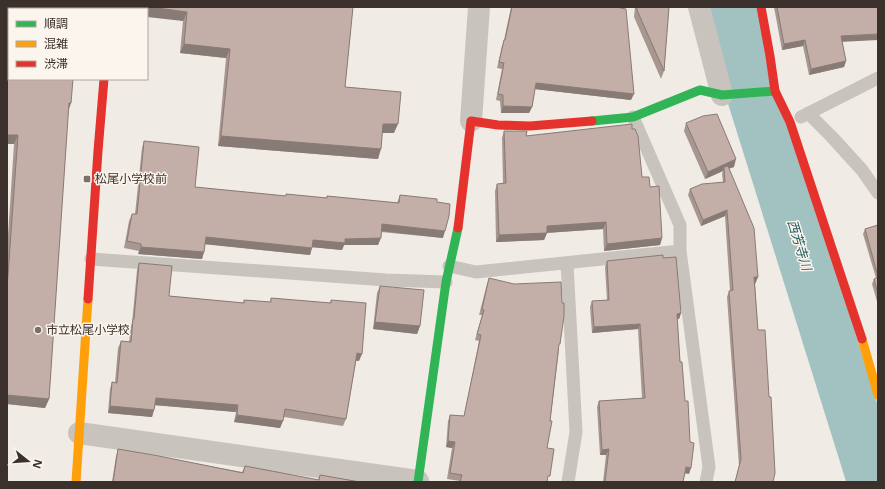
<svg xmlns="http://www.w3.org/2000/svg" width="885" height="489" font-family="'Open Sans','Noto Sans JP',sans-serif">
	<rect width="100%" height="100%" fill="#f0ebe5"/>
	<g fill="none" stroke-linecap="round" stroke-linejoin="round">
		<path stroke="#a1c2c1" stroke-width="53" d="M730,7L739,50L874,482"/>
		<path stroke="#c9c3be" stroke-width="13" d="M808,113L831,136L862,170L878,193
			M633,117L680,225V251
			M801,117L878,78
			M91,259L386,280L446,282
			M567,263L576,432L568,482
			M449,266L476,272L680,251L709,467L706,482"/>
		<path stroke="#c9c3be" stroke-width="22" d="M699,7L722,95
			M110,9V7
			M471,121L479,7
			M79,433L418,481"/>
		<path stroke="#30b455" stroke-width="9" d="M592,121L633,117L700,90L722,95L775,91
			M418,482L446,282L458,228"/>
		<path stroke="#ff9f0a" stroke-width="9" d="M862,339L878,395
			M76,482L88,299"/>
		<path stroke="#e5322d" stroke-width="9" d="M761,7L770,56L775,91L790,122L862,339
			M458,228L471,121L498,125L530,126L592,121
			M88,299L98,151L104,79"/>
	</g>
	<path fill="#a89690" d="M7,7H85L84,9H7Z
		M132,7H353L345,87L394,133H382L378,159L218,146L226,58L180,53L183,21L147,9H132Z
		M511,7H616L631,100L535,89L532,107L529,113H501L500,101L496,100L502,69L497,68L502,46L504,40Z
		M635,7H669L664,71L661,79L634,17Z
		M774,7H878L842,42L846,61L844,67L809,75L803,46L782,50Z
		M7,15L68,112L49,399L45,408L7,404V250L14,144Z
		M686,123L734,167L729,168L758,277L755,284L758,330L773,482H735L739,466L727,297L729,291H730L725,216L701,226L688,195L690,189L723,182L722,174L723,171L705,179L684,131Z
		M632,129L642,177L650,187L662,238L660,245L604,251L603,229L547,233L544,240L496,242L495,191L497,184H503L502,138L504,131L526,136Z
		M144,141L195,187L286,196V194L326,198L327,196L397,203L400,195L437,202L443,238L381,232L378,245H344L342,250L312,247L310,255L205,244L204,252L202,259L138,254L139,251L124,248L129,221L132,214H135L142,148Z
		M878,225V305L872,284L874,279L876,278L863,234L865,229Z
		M663,258L681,313L679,319H677L689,474L685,473L683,482H603L606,455H600L597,407L599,401L642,398L638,329L592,333L590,307L592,301L607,300L605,267L607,261Z
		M139,263L169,296L243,303L244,300L270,302L271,298L330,303L331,300L359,361H356L346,419L343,426L284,417L280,428L234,422L236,412L155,405L152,417L108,413L110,389L112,382L115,383L118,348L121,341L129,342L131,326L132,323L137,270Z
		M489,278L559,349L547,448V482H460V481L447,479L452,448L446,447L448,421L450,415L464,416L479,341L475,340L482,315H479L487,284Z
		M380,286L420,326L417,334L373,329L377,293Z
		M118,449L242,472L245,466L318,480L320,475L360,482H112L116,456Z"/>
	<path fill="#887a75" d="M134,7H150L187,12L183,21L147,17V9H133Z
		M878,34V40L839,42L841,36Z
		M805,40L803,46L782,50L784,44Z
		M184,44L230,49L226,58L180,53Z
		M846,61L844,67L809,75L811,69Z
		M536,83L634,94L631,100L534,89Z
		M69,103H71L68,112Z
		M503,106L532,107L529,113H501Z
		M383,124H398L394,133H380Z
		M7,135H18L14,144H7Z
		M221,136L381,149L378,159L218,146Z
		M736,159L734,167L725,170L724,167L723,171L705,179L708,172Z
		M727,210L725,216L701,226L703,220Z
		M606,222L603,229L544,233L547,226Z
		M382,224L445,231L443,238L380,231Z
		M547,233L544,240L496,242L499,235Z
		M206,237L312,248L310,255L203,244Z
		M381,238L378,245H344L342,250L310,247L313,240Z
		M662,238L660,245L604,251L607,244Z
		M141,247L204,252L202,259L138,254Z
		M754,277H758L755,284H752Z
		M681,313L679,319H675L677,314Z
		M375,322L420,326L417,334L373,329Z
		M640,324L638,329L592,333L594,327Z
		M357,353L362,354L359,361L355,360Z
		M7,395L49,399L45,408L7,404Z
		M156,398L238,405L236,412L153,405Z
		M110,406L154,410L152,417L108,413Z
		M237,415L283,421L280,428L234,422Z
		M448,441L455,442L452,448L446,447Z
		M609,449L606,455H600L602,450Z
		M686,467L691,468L689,474L684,473Z"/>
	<path fill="#c3afa7" stroke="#887a75" d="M20,7H85L84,9H20Z
		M150,7H353L345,87L401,92L398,124H383L381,149L221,136L230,49L184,44L187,12Z
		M512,7H616L626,9L634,94L536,83L532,107L503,106V95L498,94L504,63L499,62L504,40H505Z
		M637,7H669L664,71L637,10Z
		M777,7H878V34L841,36L846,61L811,69L805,40L784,44Z
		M7,15H9V79H73L71,103H69L49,399L7,395V289L18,135H7Z
		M717,114L736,159L708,172L686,123L703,116Z
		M632,124V129H635L638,136L642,177H649L650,187L659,186L662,238L607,244L606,222L547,226V233L499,235L497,184L506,183L504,131H527L526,136Z
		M144,141L199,147L195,187L286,196V194L327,198V196L399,203L400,195L437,199V202L450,204L449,216L445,231L382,224L381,238L345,239V243L313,240L312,248L206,237L204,252L141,247V244L127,241L132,214H137Z
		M728,166L754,228L758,277H754L758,330H765L769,397H771L775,473L773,482H735L741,459L729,291L733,290L727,210L703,220L690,189L702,184L725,182L724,167Z
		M878,225V276L865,229Z
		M663,255V258L676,257L681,313L677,314L680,362H682L685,401H688L690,442L694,443L691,468L686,467L683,482H605L609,449L602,450L599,401L645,398L640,324L594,327L592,301L609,300L607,261Z
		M139,263L172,266L169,296L244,303V300L271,302V298L331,303V300L366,303L362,354L357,353L346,419L285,409L283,421L237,415L238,405L156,398L154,410L110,406L112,382L117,383L121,341L131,342L133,319H134Z
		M878,277V294L874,279Z
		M489,278L514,284L561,282L562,303H564V316L560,344H559L550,421H552L547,448L554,449L550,476H548L547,482H460L462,475L450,473L455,442L448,441L450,415L464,416L481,335L477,334L484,310L482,309Z
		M380,286L424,290L420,326L375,322Z
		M118,449L159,456L243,473L245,466L319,480L320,475L360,482H113Z"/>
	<g fill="#7a716c" stroke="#fbf5ee" stroke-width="1.5">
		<rect x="83" y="175" width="8" height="8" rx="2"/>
		<circle cx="38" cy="330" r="4"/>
	</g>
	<g text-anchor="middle" stroke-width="3" stroke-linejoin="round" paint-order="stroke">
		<g font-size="12" fill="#3b302b" stroke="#fbf5ee" text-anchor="start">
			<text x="95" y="183">松尾小学校前</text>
			<text x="46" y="334">市立松尾小学校</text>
		</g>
		<g font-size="13" font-style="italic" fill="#1f5a5e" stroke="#fbf5ee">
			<text transform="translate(800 245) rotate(73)" y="5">西芳寺川</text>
		</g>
	</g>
	<rect width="885" height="489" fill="none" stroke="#3b302b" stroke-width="16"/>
	<rect x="8" y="8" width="140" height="72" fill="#fbf5ee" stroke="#aea6a0"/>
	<rect x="16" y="21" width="20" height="6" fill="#30b455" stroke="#aea6a0"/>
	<text x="44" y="28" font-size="12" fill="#3b302b">順調</text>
	<rect x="16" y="41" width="20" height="6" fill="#ff9f0a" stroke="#aea6a0"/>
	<text x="44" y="48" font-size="12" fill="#3b302b">混雑</text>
	<rect x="16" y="61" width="20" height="6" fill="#e5322d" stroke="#aea6a0"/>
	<text x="44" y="68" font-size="12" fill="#3b302b">渋滞</text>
	<g transform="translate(28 461) rotate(107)" stroke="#fbf5ee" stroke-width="3" paint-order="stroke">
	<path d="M0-3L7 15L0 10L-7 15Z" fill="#3b302b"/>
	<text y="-6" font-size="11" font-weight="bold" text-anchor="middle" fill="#3b302b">N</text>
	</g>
</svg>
